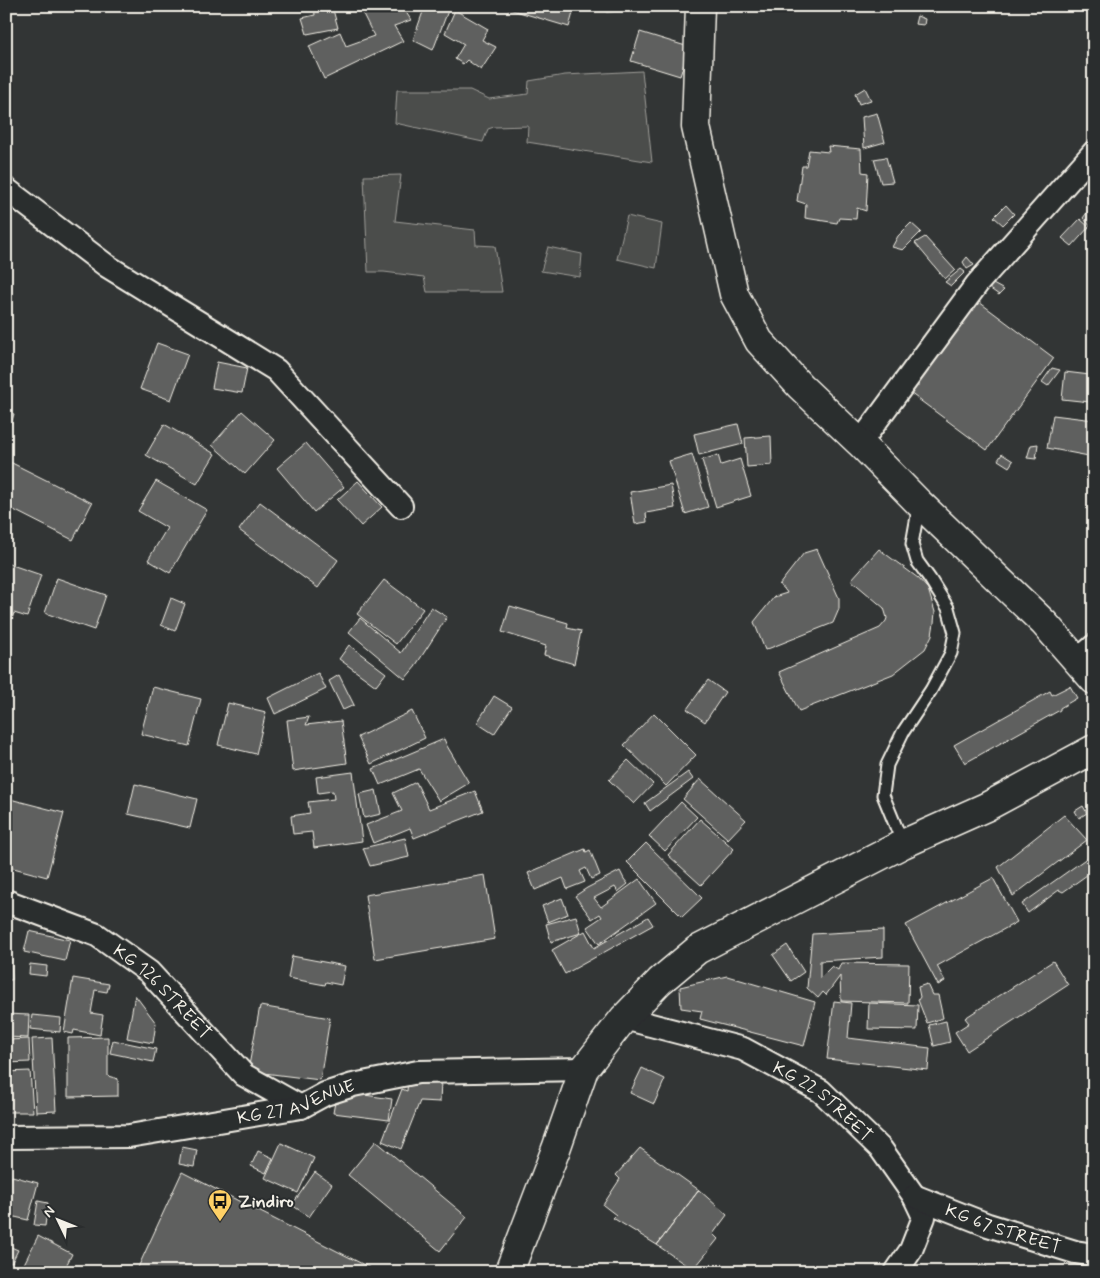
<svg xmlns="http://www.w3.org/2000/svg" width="1100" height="1278" font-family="Mynerve,sans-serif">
	<rect width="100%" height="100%" fill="#323535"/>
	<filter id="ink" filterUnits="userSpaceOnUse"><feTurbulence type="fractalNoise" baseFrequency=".02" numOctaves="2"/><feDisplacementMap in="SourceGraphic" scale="10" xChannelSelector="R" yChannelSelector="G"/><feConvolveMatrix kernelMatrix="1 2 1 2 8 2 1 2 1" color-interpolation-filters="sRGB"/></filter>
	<g filter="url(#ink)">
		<path fill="#4b4d4c" stroke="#a09f9a" d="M642,71L652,162L527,142L528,126L494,127L488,129L483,142L395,123L397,90H470L489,99L528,94L529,81L565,75Z
			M401,175L395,221L475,230L476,245L495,246L502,292H427L424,277L384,272H368L364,176Z
			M627,216L662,224L656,268L617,259Z
			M548,247L582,254L580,277L541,271Z"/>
		<path fill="#5f605f" stroke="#f4f1e8" d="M314,6H332L338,28L307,34L302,18L315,15Z
			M371,6H402L411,20L394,26L403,41L324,79L309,46L340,32L346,46L374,36L361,10Z
			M425,6H440L449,8L433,50L413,40Z
			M499,6H575L569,27Z
			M605,6H640L641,10L606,12Z
			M455,10L488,29L482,40L496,47L481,70L467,60L463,64L455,59L464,44L445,33Z
			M917,16L925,19L924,25L915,24Z
			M640,32L689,47L680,76L631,61Z
			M865,88L871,100L859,104L855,94Z
			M877,113L885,142L864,148L862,117Z
			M828,146L861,149L862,172L868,173L866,211L857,208L856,219L839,218L837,223L805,218L806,204L797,201L802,166H806L809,150L829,152Z
			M886,157L893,182L881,183L874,159Z
			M1006,205L1014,214L1003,225L994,217Z
			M1092,206L1094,207V230L1083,218Z
			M1080,219L1089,227L1072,246L1062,238Z
			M911,223L921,232L903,250L892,247L898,236Z
			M925,237L955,270L945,279L915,243Z
			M967,257L974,265L967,269L963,262Z
			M961,269L965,272L951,286L945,282Z
			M993,284L1004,290L999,295L989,288Z
			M971,296L1054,358L987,450L906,390Z
			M157,343L188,354L171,400L140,389Z
			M217,362L247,368L242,393L212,388Z
			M1052,368L1060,370L1048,386L1042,382Z
			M1065,372L1090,375V402L1062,399Z
			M242,411L275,440L245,474L212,445Z
			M6,412L14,414L8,434H6Z
			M1053,415L1094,420V457L1047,448Z
			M164,424L215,454L197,484L146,455Z
			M738,424L743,444L699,455L694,434Z
			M771,436L772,465L747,467L745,438Z
			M306,443L344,487L314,512L277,468Z
			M1038,444L1036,459L1027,458L1031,445Z
			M692,454L708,507L685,514L669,461Z
			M1002,454L1013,461L1009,467L998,460Z
			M718,455L721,465L740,459L751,496L716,507L702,460Z
			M6,460L92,503L73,540L6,506Z
			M156,481L207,510L170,573L148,560L167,528L138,511Z
			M358,481L382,507L361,526L337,500Z
			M671,485L675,508L646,513L647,522L635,524L630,492Z
			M260,502L338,560L318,588L239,530Z
			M817,549L839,598V609L833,623L765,650L754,622L774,597L787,593L786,591L779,585L804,553Z
			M879,549L895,561L918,578L928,589L935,612L934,623L932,635L925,649L893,674L799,711L779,672L880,628L886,621L887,618L884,608L851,580Z
			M6,563L41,575L27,617L14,613L10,624L6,623Z
			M57,578L106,595L94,630L45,613Z
			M384,580L423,609L396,644L357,614Z
			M171,598L185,604L175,631L161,625Z
			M510,606L568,623L567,628L581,631L574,664L544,655L546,646L502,632Z
			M431,607L447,617L416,665V666L405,679L349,632L360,618L401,653Z
			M349,645L386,673L376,686L339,659Z
			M318,673L326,689L275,714L268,698Z
			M339,675L354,705L343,710L329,681Z
			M708,680L725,692L705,722L687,709Z
			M1070,686L1077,698L1060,708V710L965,763L954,745L1050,691L1052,695Z
			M153,687L201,699L189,746L141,734Z
			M494,696L512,707L494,734L477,723Z
			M228,703L266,712L256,754L218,745Z
			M412,711L425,738L371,764L358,737Z
			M654,713L696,755L666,786L624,745Z
			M309,717L306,725L341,721L347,763L293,771L287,720Z
			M444,739L447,746L469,783L439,801L419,769L380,785L373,769Z
			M628,760L653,784L634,804L609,780Z
			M353,772L362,841L314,848L312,832L293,834L291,816L310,813L308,802L334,799L333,791L318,793L316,777Z
			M688,772L693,779L650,811L645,803Z
			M700,779L746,820L728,839L683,799Z
			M416,782L429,809L475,791L483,811L414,838L410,828L373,843L366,825L402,811L393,793Z
			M135,784L197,799L190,828L128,814Z
			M376,790L381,814L364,818L359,794Z
			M6,798L64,813L47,877L6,866Z
			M681,802L697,817L665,851L649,836Z
			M1083,806L1087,813L1079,818L1075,811Z
			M1064,815L1087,840L1013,896L998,867Z
			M700,819L734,849L701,885L668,855Z
			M405,838L409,857L370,866L363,848Z
			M646,843L702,898L682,917L627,862Z
			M585,849L586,852L590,850L600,875L591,879L586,868L580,871L585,882L567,889L563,878L535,890L528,873Z
			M1091,855L1094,859V870L1063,892L1059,890L1028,913L1022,904Z
			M620,871L624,879L628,884L618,892L615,887L594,898L601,907L639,879L656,903L599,944L587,927L602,917L600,914L592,919L575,896L587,888Z
			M485,875L495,939L375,959L365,895Z
			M993,878L1017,922L937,966L945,981L938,985L906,925Z
			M562,898L568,914L548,922L542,906Z
			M576,916L581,933L551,942L546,924Z
			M648,917L653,925L565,974L552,950L585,931L594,948Z
			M883,930V957L820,961V978L832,966L838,970L841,963L909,964L908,1003L841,1001L840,976L826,995L823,992L818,998L807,988L812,934Z
			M29,931L70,940L65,961L24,952Z
			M787,945L804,972L791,981L773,955Z
			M292,956L345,966L341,985L326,982L325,985L288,978Z
			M6,958H11L12,980H6Z
			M1053,961L1068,985L967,1051L955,1032L969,1023L965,1018Z
			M30,964L47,966L46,976L29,974Z
			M727,976L815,1002L804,1046L700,1019L702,1011L681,1008L680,987Z
			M73,978L109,984L107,992L95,990L91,1013L103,1015L100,1035L74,1030L73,1034L64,1032Z
			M927,984L932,995H938L943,1018L927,1023L918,1000L920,997L918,987Z
			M135,995L156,1023L153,1043L127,1038Z
			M834,1001L851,1003L848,1038L930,1048L928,1070L827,1059Z
			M869,1003L918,1005L917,1030L868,1029Z
			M260,1006L330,1018L320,1080L248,1071Z
			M6,1014L29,1015L28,1038L6,1037Z
			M32,1015L61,1018L60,1032L30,1029Z
			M946,1021L950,1042L934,1046L929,1025Z
			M108,1037V1076L118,1079V1096L68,1097V1038Z
			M52,1038L56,1111L36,1112L32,1039Z
			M29,1039L30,1062L6,1063V1040Z
			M113,1040L156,1049L153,1062L110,1053Z
			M642,1068L665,1079L654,1104L630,1093Z
			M30,1071L33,1112H6V1072Z
			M408,1079L441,1081L440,1102L420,1101L401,1149L382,1141L402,1089L407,1091Z
			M337,1091L392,1099L389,1120L333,1113Z
			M376,1141L467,1217L440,1251L348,1175Z
			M281,1143L314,1158L298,1193L265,1178Z
			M182,1147L197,1150L194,1167L179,1164Z
			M640,1148L699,1190L657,1245L613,1218L616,1215L603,1205L620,1179L616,1175Z
			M258,1151L273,1158L266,1173L251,1166Z
			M182,1172L378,1272H136Z
			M315,1172L332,1184L309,1217L292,1205Z
			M12,1176L38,1183L28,1220L6,1215V1197Z
			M699,1190L727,1215L713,1234L718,1239L693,1270L657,1245Z
			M38,1201L48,1203L45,1226L34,1225Z
			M38,1236L72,1254L63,1272H20Z
			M6,1245L18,1250L7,1272H6Z
			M983,1263L992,1272H974Z"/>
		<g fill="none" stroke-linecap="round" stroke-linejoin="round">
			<g stroke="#f4f1e8" stroke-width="15">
				<path id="service" d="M903,844L883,795L887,765L903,732L931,690L951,653L955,633L948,608L930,579L917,561L912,544L919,505"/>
			</g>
			<g stroke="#f4f1e8" stroke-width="26">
				<g id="minor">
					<path d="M6,189L107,266L276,370L401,506"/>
					<path d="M860,443L977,284L1094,152"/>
					<path d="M1077,661L1094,646"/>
					<path id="s1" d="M6,901L97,935L149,972L244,1075L301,1107"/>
					<path id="s2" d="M624,1018L743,1049L821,1091L881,1149L914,1196L924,1217L911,1250L896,1272"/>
					<path id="s3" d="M6,1137L129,1136L301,1107L325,1094L353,1085L418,1072L584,1069"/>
					<path id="s4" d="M914,1196L988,1225L1075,1252L1094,1255"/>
				</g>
			</g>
			<g stroke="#f4f1e8" stroke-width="31">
				<path id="secondary" d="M700,6L696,127L734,294L759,341L800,386L860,443L919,503L1044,623L1094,680
					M509,1272L556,1149L584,1069L624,1018L660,981L697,950L903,844L986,807L1094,749"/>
			</g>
			<use href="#service" stroke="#2a2d2e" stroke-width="11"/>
			<use href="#minor" stroke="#2a2d2e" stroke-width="22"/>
			<use href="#secondary" stroke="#2a2d2e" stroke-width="28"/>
		</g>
	</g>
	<defs>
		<g id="bus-pin" transform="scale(1.25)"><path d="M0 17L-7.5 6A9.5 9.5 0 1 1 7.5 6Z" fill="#ffd166" stroke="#2a2d2e"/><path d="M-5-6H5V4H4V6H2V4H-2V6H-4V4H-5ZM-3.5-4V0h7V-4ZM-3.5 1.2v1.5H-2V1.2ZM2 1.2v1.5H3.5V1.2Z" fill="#111"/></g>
	</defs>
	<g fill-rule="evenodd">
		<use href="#bus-pin" x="220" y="1201"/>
	</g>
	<g text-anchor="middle" stroke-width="4" stroke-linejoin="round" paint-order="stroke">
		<g font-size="18" fill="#f4f1e8" stroke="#2a2d2e">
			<text dy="6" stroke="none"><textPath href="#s1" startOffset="184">KG 126 STREET</textPath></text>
			<text dy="6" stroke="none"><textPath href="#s3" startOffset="294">KG 27 AVENUE</textPath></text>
			<text dy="6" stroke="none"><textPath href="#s2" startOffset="219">KG 22 STREET</textPath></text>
			<text dy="6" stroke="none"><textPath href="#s4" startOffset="95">KG 67 STREET</textPath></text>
		</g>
		<g font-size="18" font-weight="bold" fill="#f4f1e8" stroke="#2a2d2e" text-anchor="start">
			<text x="238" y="1207">Zindiro</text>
		</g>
	</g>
	<rect width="1100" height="1278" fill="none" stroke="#2a2d2e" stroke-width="25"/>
	<rect x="12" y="12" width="1075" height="1253" fill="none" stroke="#f4f1e8" stroke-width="2" filter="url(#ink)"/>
	<g transform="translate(58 1220) rotate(313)" stroke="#2a2d2e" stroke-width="4" paint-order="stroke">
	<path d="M0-4L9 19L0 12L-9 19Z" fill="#f4f1e8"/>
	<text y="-8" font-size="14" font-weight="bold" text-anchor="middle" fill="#f4f1e8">N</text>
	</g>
</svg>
